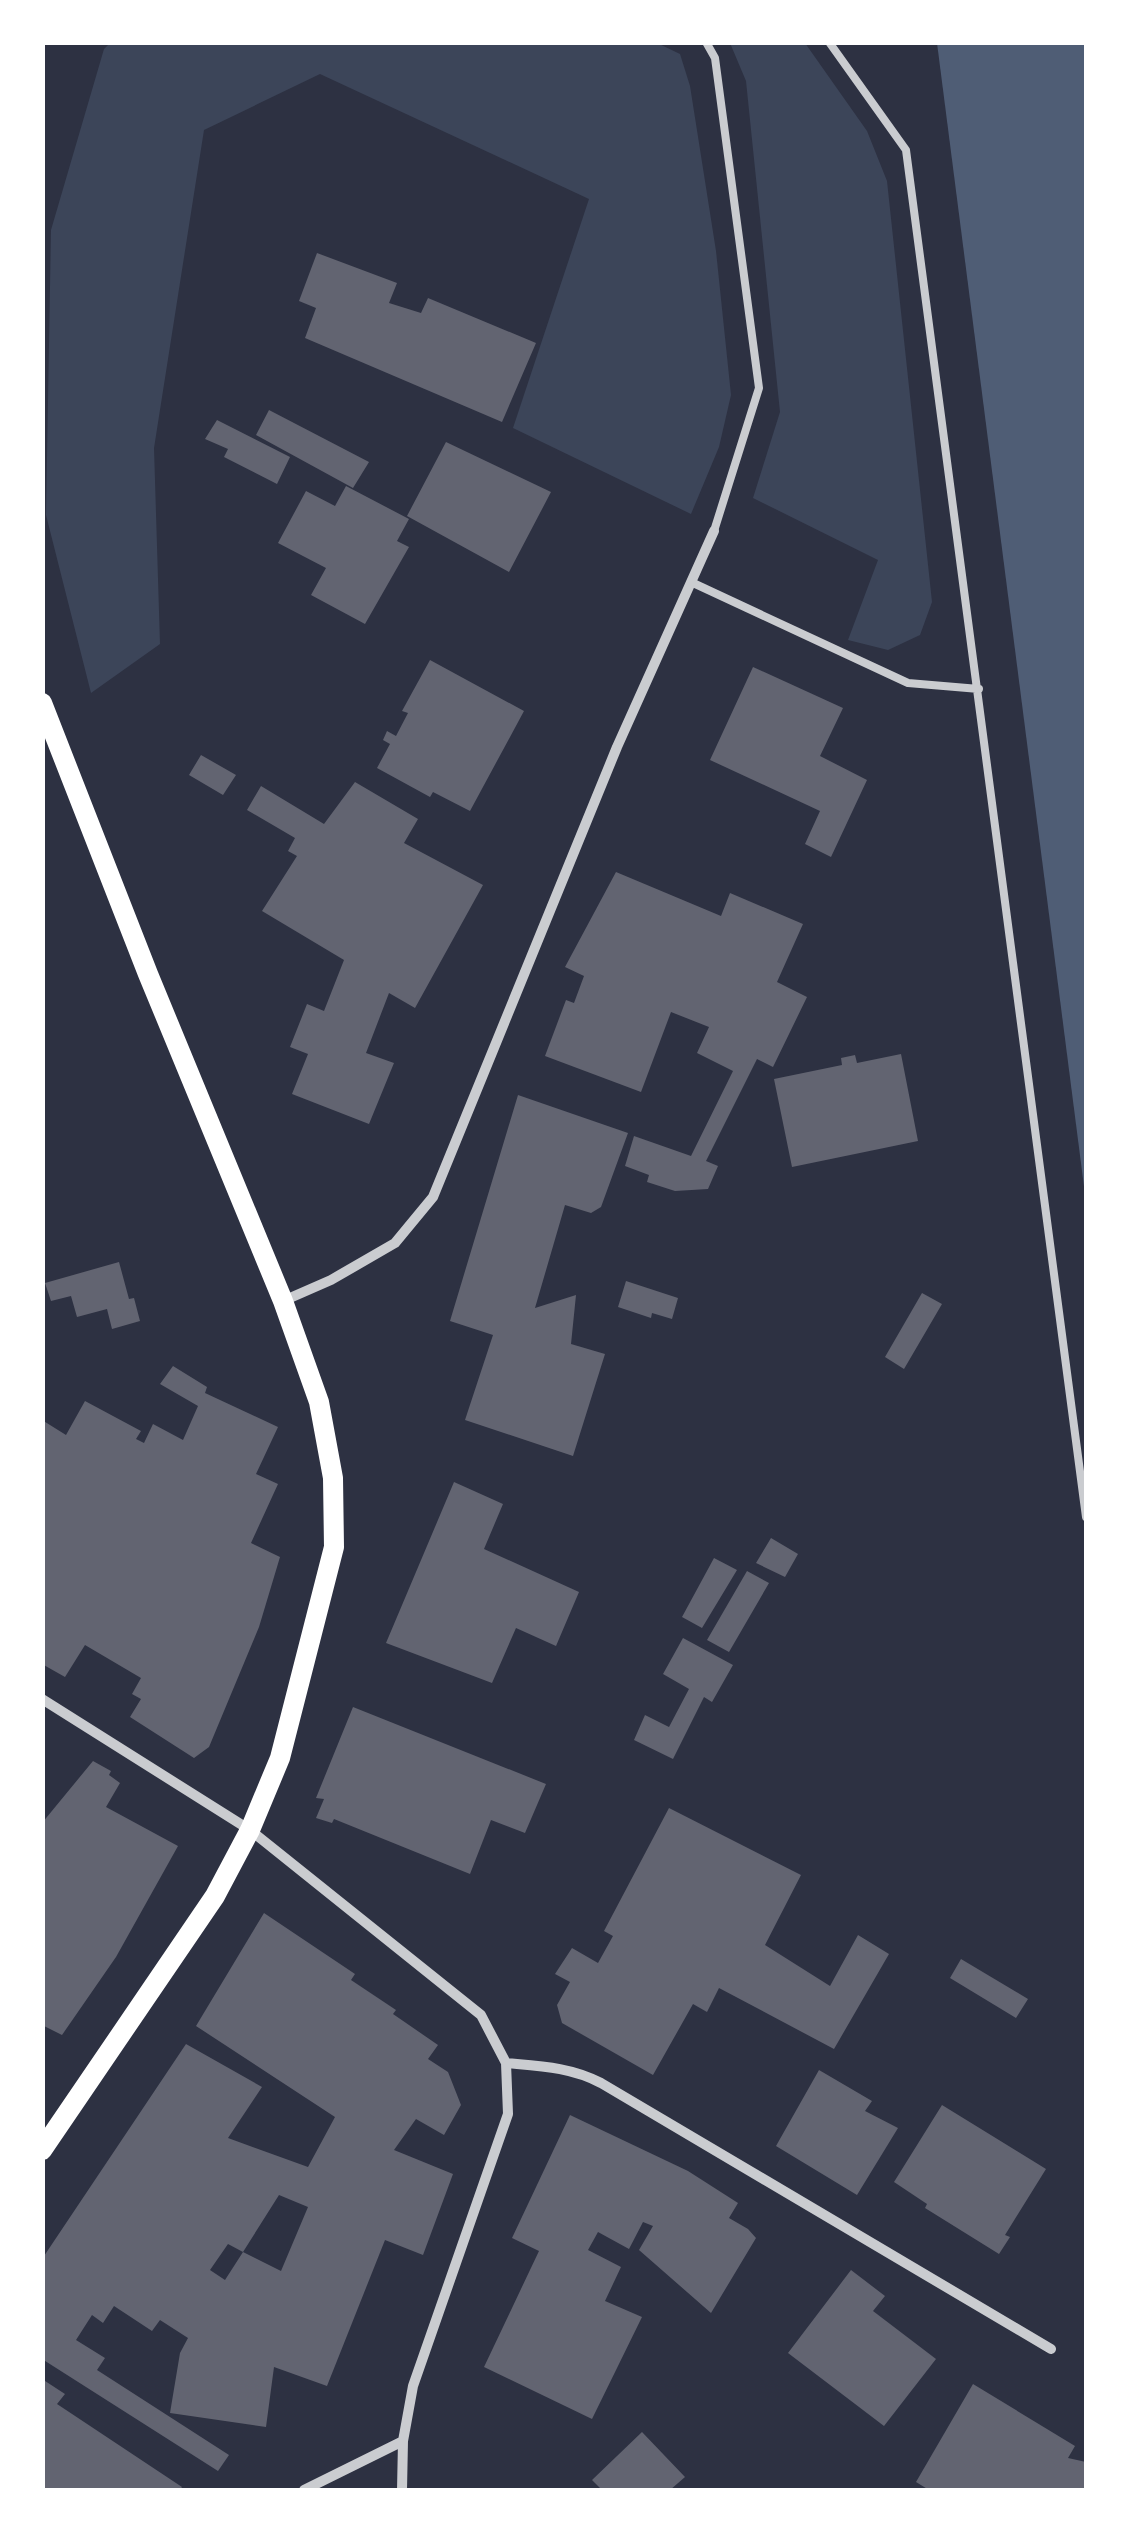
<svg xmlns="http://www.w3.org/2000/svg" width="1129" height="2533" font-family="'Alegreya Sans',sans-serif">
	<rect width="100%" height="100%" fill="#2d3142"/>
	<path fill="#3c4559" d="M110,43L655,42L680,54L690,86L716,251L731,395L719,447L691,514L513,428L589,199L320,74L204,130L154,448L160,644L91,693L46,515L51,230L104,49Z
		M730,43H805L867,131L887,181L932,602L920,635L888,650L848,640L878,560L753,498L780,412L746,81Z"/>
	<path fill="#4f5d75" d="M937,43H1086V1202Z"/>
	<path fill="#626471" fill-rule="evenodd" d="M317,253L397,283L389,303L421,313L428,298L536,343L502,422L305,338L316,308L299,301Z
		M269,410L369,462L353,488L256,435Z
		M217,420L290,457L277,484L224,457L228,449L205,439Z
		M446,442L551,492L509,572L407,516Z
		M346,486L409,519L397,541L409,547L365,624L311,595L326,568L278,543L306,491L335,506Z
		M430,660L524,711L470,811L433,792L430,797L377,768L390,744L383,740L387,731L396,736L408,713L402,711Z
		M753,667L843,708L820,756L867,780L831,857L805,844L820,811L710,760Z
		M201,755L236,775L223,795L189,775Z
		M355,782L418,819L404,843L483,885L415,1008L389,993L366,1053L394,1063L369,1124L292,1094L308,1054L290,1047L307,1004L324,1011L344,960L262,911L297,856L288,851L295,838L247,810L261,786L324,824Z
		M616,872L721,916L730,893L803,924L777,982L807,997L773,1067L757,1059L706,1161L718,1166L708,1189L675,1191L647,1182L649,1175L625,1166L634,1136L691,1156L733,1071L697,1053L709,1027L671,1012L641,1092L545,1056L566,1000L574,1003L584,976L565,967Z
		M901,1054L918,1141L792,1167L774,1079L842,1065L841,1058L855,1055L857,1063Z
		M518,1095L628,1133L601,1207L591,1213L565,1205L535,1308L576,1295L571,1344L605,1354L573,1456L465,1420L493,1335L450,1321Z
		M119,1262L129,1299L134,1298L140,1321L112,1329L107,1309L77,1317L71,1296L51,1301L45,1283Z
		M626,1281L678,1298L672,1319L652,1313L651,1318L618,1307Z
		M922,1293L942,1304L904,1369L885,1357Z
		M173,1366L207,1387L205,1393L278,1427L256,1474L278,1484L251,1543L280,1557L259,1627L209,1747L194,1758L130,1717L141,1699L132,1694L141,1678L85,1645L65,1677L42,1664V1420L66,1435L85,1401L141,1431L136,1439L144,1443L153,1424L183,1440L198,1406L160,1384Z
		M454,1482L503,1504L484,1549L579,1592L556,1646L516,1628L492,1683L386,1643Z
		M771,1538L798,1554L785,1577L756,1563Z
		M714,1558L737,1570L702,1628L682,1617Z
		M747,1571L769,1583L729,1652L707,1640Z
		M683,1638L733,1665L712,1702L704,1697L673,1759L634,1740L645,1715L669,1727L689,1689L663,1674Z
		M353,1707L546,1784L525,1833L491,1820L470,1874L334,1819L332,1823L316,1818L324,1799L316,1798Z
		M93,1761L111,1771L109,1775L120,1783L106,1807L178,1846L116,1957L62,2035L42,2025V1823Z
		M669,1808L801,1875L765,1945L830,1986L858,1935L889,1954L834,2049L719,1988L707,2012L693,2004L653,2075L562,2023L557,2005L570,1982L555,1974L572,1948L598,1963L613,1936L604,1931Z
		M264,1913L355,1974L351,1980L396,2010L393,2014L438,2045L428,2059L448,2072L461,2105L444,2135L416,2119L394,2150L453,2174L423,2255L385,2240L327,2386L274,2367L266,2427L170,2413L180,2353L188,2338L160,2320L152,2331L114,2306L103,2323L92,2315L76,2340L105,2358L97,2370L229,2455L218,2471L42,2359V2259L186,2044L262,2087L228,2138L308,2167L335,2117L196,2026ZM279,2195L308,2207L281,2271L243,2252L225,2280L210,2270L228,2244L243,2252Z
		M961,1959L1028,1999L1016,2018L950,1978Z
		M819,2070L872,2101L865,2111L898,2128L857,2195L776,2146Z
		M942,2105L1046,2169L1005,2235L1010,2237L999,2254L925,2208L927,2204L894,2182Z
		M570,2115L688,2171L738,2203L729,2218L748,2229L756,2238L711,2313L639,2250L653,2226L643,2222L629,2249L598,2232L588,2250L621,2267L605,2301L642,2317L592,2419L484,2367L539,2251L512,2238Z
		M851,2270L885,2296L873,2311L936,2359L884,2426L788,2353Z
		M42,2379L65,2394L57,2404L182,2487L180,2490H42Z
		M973,2384L1075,2446L1068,2458L1086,2462V2490H929L916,2482Z
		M642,2432L685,2477L670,2490H602L592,2480Z"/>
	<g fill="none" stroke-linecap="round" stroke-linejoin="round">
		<path stroke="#caccd0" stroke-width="8" d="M706,42L715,58L759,388L714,531
			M829,42L906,150L1086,1517
			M691,582L908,683L979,689"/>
		<path stroke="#caccd0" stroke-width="10" d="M283,1301L331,1280L395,1243L433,1197L617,747L714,531
			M42,1699L250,1830L481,2015L506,2063L508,2114L413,2386L403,2441L402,2490
			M506,2063C539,2066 571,2067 601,2083L1051,2349
			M304,2490L403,2441"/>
		<path stroke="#fff" stroke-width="20" d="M42,703L148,974L283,1301L319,1402L333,1478L334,1547L280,1758L250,1830L215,1896L42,2150"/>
	</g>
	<rect width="1129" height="2533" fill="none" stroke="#ffffff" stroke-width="90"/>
</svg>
